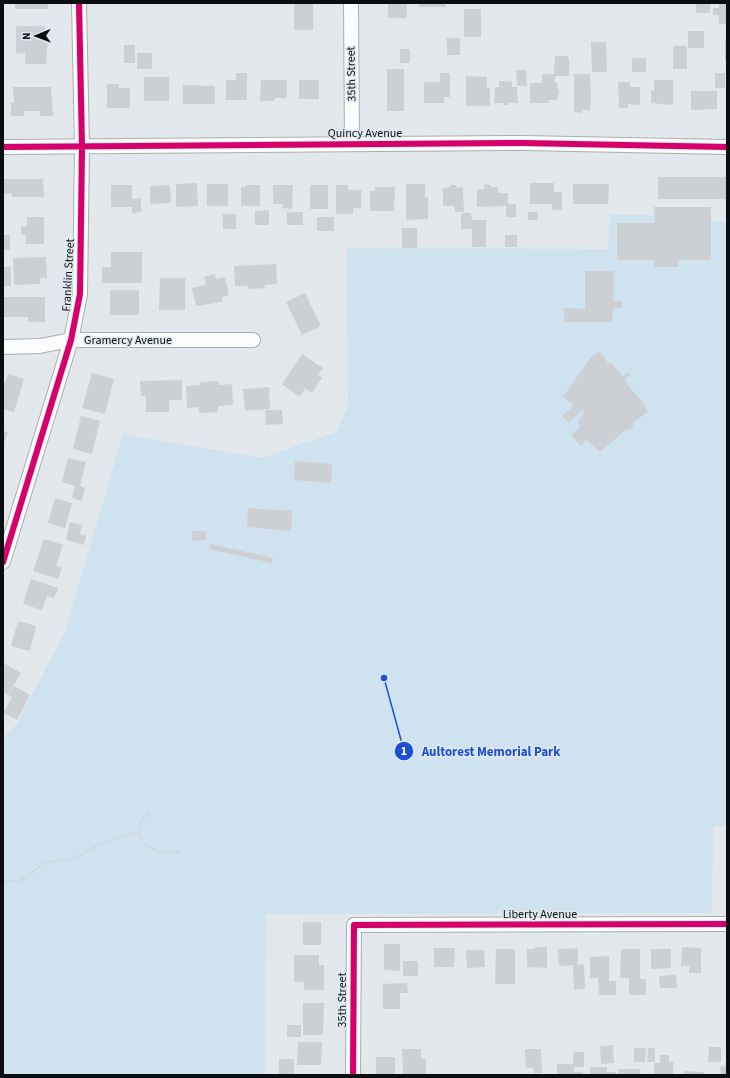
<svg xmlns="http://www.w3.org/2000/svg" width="730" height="1078" font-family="'Source Sans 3',sans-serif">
	<rect width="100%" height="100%" fill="#e2e8ec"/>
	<path fill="#cfe2f0" d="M654,207H711V222L727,221V826L713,827L712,913L266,914L265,1075H3V738L16,725L65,632L123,434L261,458L337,432L348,405L347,248L608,249L610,215H654Z"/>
	<path fill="#ccd0d4" d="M15,3H48V9H15Z
		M294,3H313V30H294Z
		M388,3H407V18H388Z
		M419,3H446V7H419Z
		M696,3H710V13H696Z
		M719,3H727V24H719V15H713V8H719Z
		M464,9H481V37H464Z
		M16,26H45V38H48L46,64H25V53L16,54Z
		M688,31H704V48H688Z
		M447,38H460V55H447Z
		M725,39H727V61H725Z
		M591,42H606L607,72H592Z
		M124,45H135V63H124Z
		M673,46H687V69H673Z
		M400,49H410V63H400Z
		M137,53H152V69H137Z
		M555,56H568L569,61V76H555V83H558L557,89H559L557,100H549V103H530V83H542V74H554Z
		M632,58H646V72H632Z
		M387,69H404V111H387Z
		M516,70H526L527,86H517Z
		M236,73H247V100H226V80H236Z
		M440,73H450V97H444V103H424V82H440Z
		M715,73H725V88H715Z
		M574,74H590L591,98L590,110L588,111L583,110L582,113L574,112Z
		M466,76L487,77V88H490V106H466Z
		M144,77H169V101H144Z
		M261,80H287V98H275V101H260Z
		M299,80H319V99H299Z
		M654,80H673V105L651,103V91H654Z
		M499,81L512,82V87H517L518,103H509V105H504V103H494L495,87H499Z
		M618,82H630V87H640V105L628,104V108H619Z
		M107,84H119V88H130V108H107Z
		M183,85L215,86V104H183Z
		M13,87H51L53,116H40V111H24V116H11V103H14Z
		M691,91H717V109L691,110Z
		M658,177H727V199H658Z
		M3,179H43L44,197H12V194H3Z
		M197,183L198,206L176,207V184Z
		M486,183L492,187H498V193H508V204H516V217H506V206L477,207V189H484V185Z
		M530,183H554V192H562V210H552V204H530Z
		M207,184H228V206H207Z
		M406,184H425V197H428V219L406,220Z
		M573,184H609L608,204H573Z
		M111,185H132V199L141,198V212L132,213V207H111Z
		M170,185L171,203L150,204V186Z
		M246,185H260V206H241V187H246Z
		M273,185H293L292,209L283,208V204H273Z
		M310,185H328V209H310Z
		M336,185H348V190H361V208H353V214H336Z
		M450,185H456V188L463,187L464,212H455V206H443V188L450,187Z
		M375,187H395L394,211H370V191H375Z
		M654,207H711V260H678L679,267H654L655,260H617V223H655Z
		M269,210V225H255V211Z
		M287,212H303V225H287Z
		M528,212H538V220H528Z
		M461,213H471L472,220H486V247H472V229H461Z
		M223,214H236V229H223Z
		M27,217H44V244H26V235H21V226H27Z
		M317,217H334V231H317Z
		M402,228H417V248H402Z
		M3,235H10V250H3Z
		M505,235H517V247H505Z
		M111,252H142V283H102V267H111Z
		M46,257L47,278H40V284L14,285L13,258Z
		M276,264L277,284L264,285L265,288L248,289V286H235L234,266Z
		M3,267H11V286H3Z
		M585,271H614L613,301H622V308L613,309L612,322H564V308L585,309Z
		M215,274L216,279L225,277L229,295L222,297L223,302L196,306L192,288L206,285L204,277Z
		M160,278H185V310H159Z
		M110,290H139V315H110Z
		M305,293L321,326L302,335L286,302Z
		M3,297H45V322H28V317H3Z
		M600,351L608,363L610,362L623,376L628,372L631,375L625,379L627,382L626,383L646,406L644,407L648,411L632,424L634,425L629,431L627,429L600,452L586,440L581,446L571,435L581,426L577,422L584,413L582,410L569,423L562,416L574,405L563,397L591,357Z
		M302,354L323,368L318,375L322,378L312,393L305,388L300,397L282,384Z
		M92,373L114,379L105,414L82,408Z
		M8,374L24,379L14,412L3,409V382L5,383Z
		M182,380V400H169V412H146V396H141L140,381Z
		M218,381L219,385L232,384L233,405L218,406V412L199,413V407L187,408L186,386L200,385V382Z
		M269,387L270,409L245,411L243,389Z
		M265,410H282L283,424L266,425Z
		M81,416L100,421L92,454L73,449Z
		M3,431L8,432L3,446Z
		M68,458L86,462L80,486L85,488L82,501L72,498L75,486L62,482Z
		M295,461L332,464L331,483L294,480Z
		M55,498L72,503L65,528L48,523Z
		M248,508L292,511L291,531L247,527Z
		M70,522L82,525L80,534L86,536L84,545L66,540Z
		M192,531H206V540L192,541Z
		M44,539L63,545L56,566L62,568L58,579L33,571Z
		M210,544L273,558L272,563L209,549Z
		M31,579L58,588L54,598L47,596L42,610L23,604Z
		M18,621L36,626L30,651L11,646Z
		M4,663L21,673L8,695L3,692Z
		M14,686L30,695L17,720L3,713L12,697L8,696Z
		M303,922H321V945H303Z
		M384,944H400V971L384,970Z
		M535,947H547V968L527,967V949H535Z
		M682,947L701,948V973H689V966H681Z
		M434,948H455L454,967H434Z
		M578,948V965L584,964L585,989L574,990L573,965L559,966L558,949Z
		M496,949H515V984H495Z
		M621,949H640V979H646V995H629V978H620Z
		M651,949H671V968L651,969Z
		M466,950H484L485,967L467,968Z
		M294,955H319V965H324V990H304V982H294Z
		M609,956V981H616V995H599L598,978H590V957Z
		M403,961H418V976H403Z
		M676,975L677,988H660L659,976Z
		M407,983L408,993H400V1009H383V984Z
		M303,1003H324L323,1035H303Z
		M287,1025H301V1037H287Z
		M298,1042H322L321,1065H297Z
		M613,1045L614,1063L601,1064L600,1046Z
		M709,1047H721V1062H708Z
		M634,1048H646L645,1062H634Z
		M648,1048H655V1062H647Z
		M402,1049H421V1059H426V1075H403Z
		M525,1049H541L542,1073H534L533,1068H526Z
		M574,1052H584V1067H574V1072H583V1075H557V1064H573Z
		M660,1055H669V1062H673V1075H654V1063H660Z
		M376,1057H395V1075H376Z
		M279,1059H294V1075H279Z
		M727,1066V1075H721L720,1067Z
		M590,1067H607V1072H616V1075H590Z
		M618,1069H640V1075H618Z
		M684,1071L704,1072V1075H684Z"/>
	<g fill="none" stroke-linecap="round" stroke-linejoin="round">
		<g stroke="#aaaeb1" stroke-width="16">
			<path id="minor" d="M351,3L352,144
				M3,147L523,143L727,147
				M3,347L40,346L71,340H253
				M3,562L71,340L80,294L82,147L79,3
				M353,1075L354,925L727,924"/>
		</g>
		<path stroke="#d2d4d4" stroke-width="2.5" stroke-dasharray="2 2" stroke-linecap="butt" d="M148,813C134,825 137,844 155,850C163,853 173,852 181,853
			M3,881H20L46,862L72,859L111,839L139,832"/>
		<use href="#minor" stroke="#fbfcfc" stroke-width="14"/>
		<g stroke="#dfe9ef" stroke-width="8">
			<path id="cycleway" d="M3,147L523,143L727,147
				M3,562L71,340L80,294L82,147L79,3
				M353,1075L354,925L727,924"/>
		</g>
		<use href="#cycleway" stroke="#d6006c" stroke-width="6"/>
	</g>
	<g text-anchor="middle" stroke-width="3" stroke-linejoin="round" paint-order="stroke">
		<g font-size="12" fill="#0b0e10" stroke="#dfe9ef">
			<text transform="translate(351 74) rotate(-91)" y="4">35th Street</text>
			<text x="365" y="137">Quincy Avenue</text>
			<text transform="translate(68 275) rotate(-87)" y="4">Franklin Street</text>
			<text x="128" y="344">Gramercy Avenue</text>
			<text x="540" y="918">Liberty Avenue</text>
			<text transform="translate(342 1000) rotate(-90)" y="4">35th Street</text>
		</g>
	</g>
	<path fill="none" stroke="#1d4ed8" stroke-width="1.5" d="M384 678L404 751"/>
	<g fill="#1d4ed8" stroke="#dfe9ef" stroke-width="1.5">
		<circle cx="384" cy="678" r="4"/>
		<circle cx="404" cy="751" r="10"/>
	</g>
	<g font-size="12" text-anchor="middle" font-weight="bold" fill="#fff">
		<text x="404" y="755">1</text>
	</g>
	<g font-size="13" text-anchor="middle" font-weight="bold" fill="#1d4ed8" stroke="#dfe9ef" stroke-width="3" stroke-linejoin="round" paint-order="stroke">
		<text x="491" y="756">Aultorest Memorial Park</text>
	</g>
	<rect width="730" height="1078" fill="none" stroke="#0b0e10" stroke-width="8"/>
	<g transform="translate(36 36) rotate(269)" stroke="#dfe9ef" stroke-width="3" paint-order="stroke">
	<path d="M0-3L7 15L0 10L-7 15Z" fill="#0b0e10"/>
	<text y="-6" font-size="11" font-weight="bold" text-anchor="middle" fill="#0b0e10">N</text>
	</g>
</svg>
